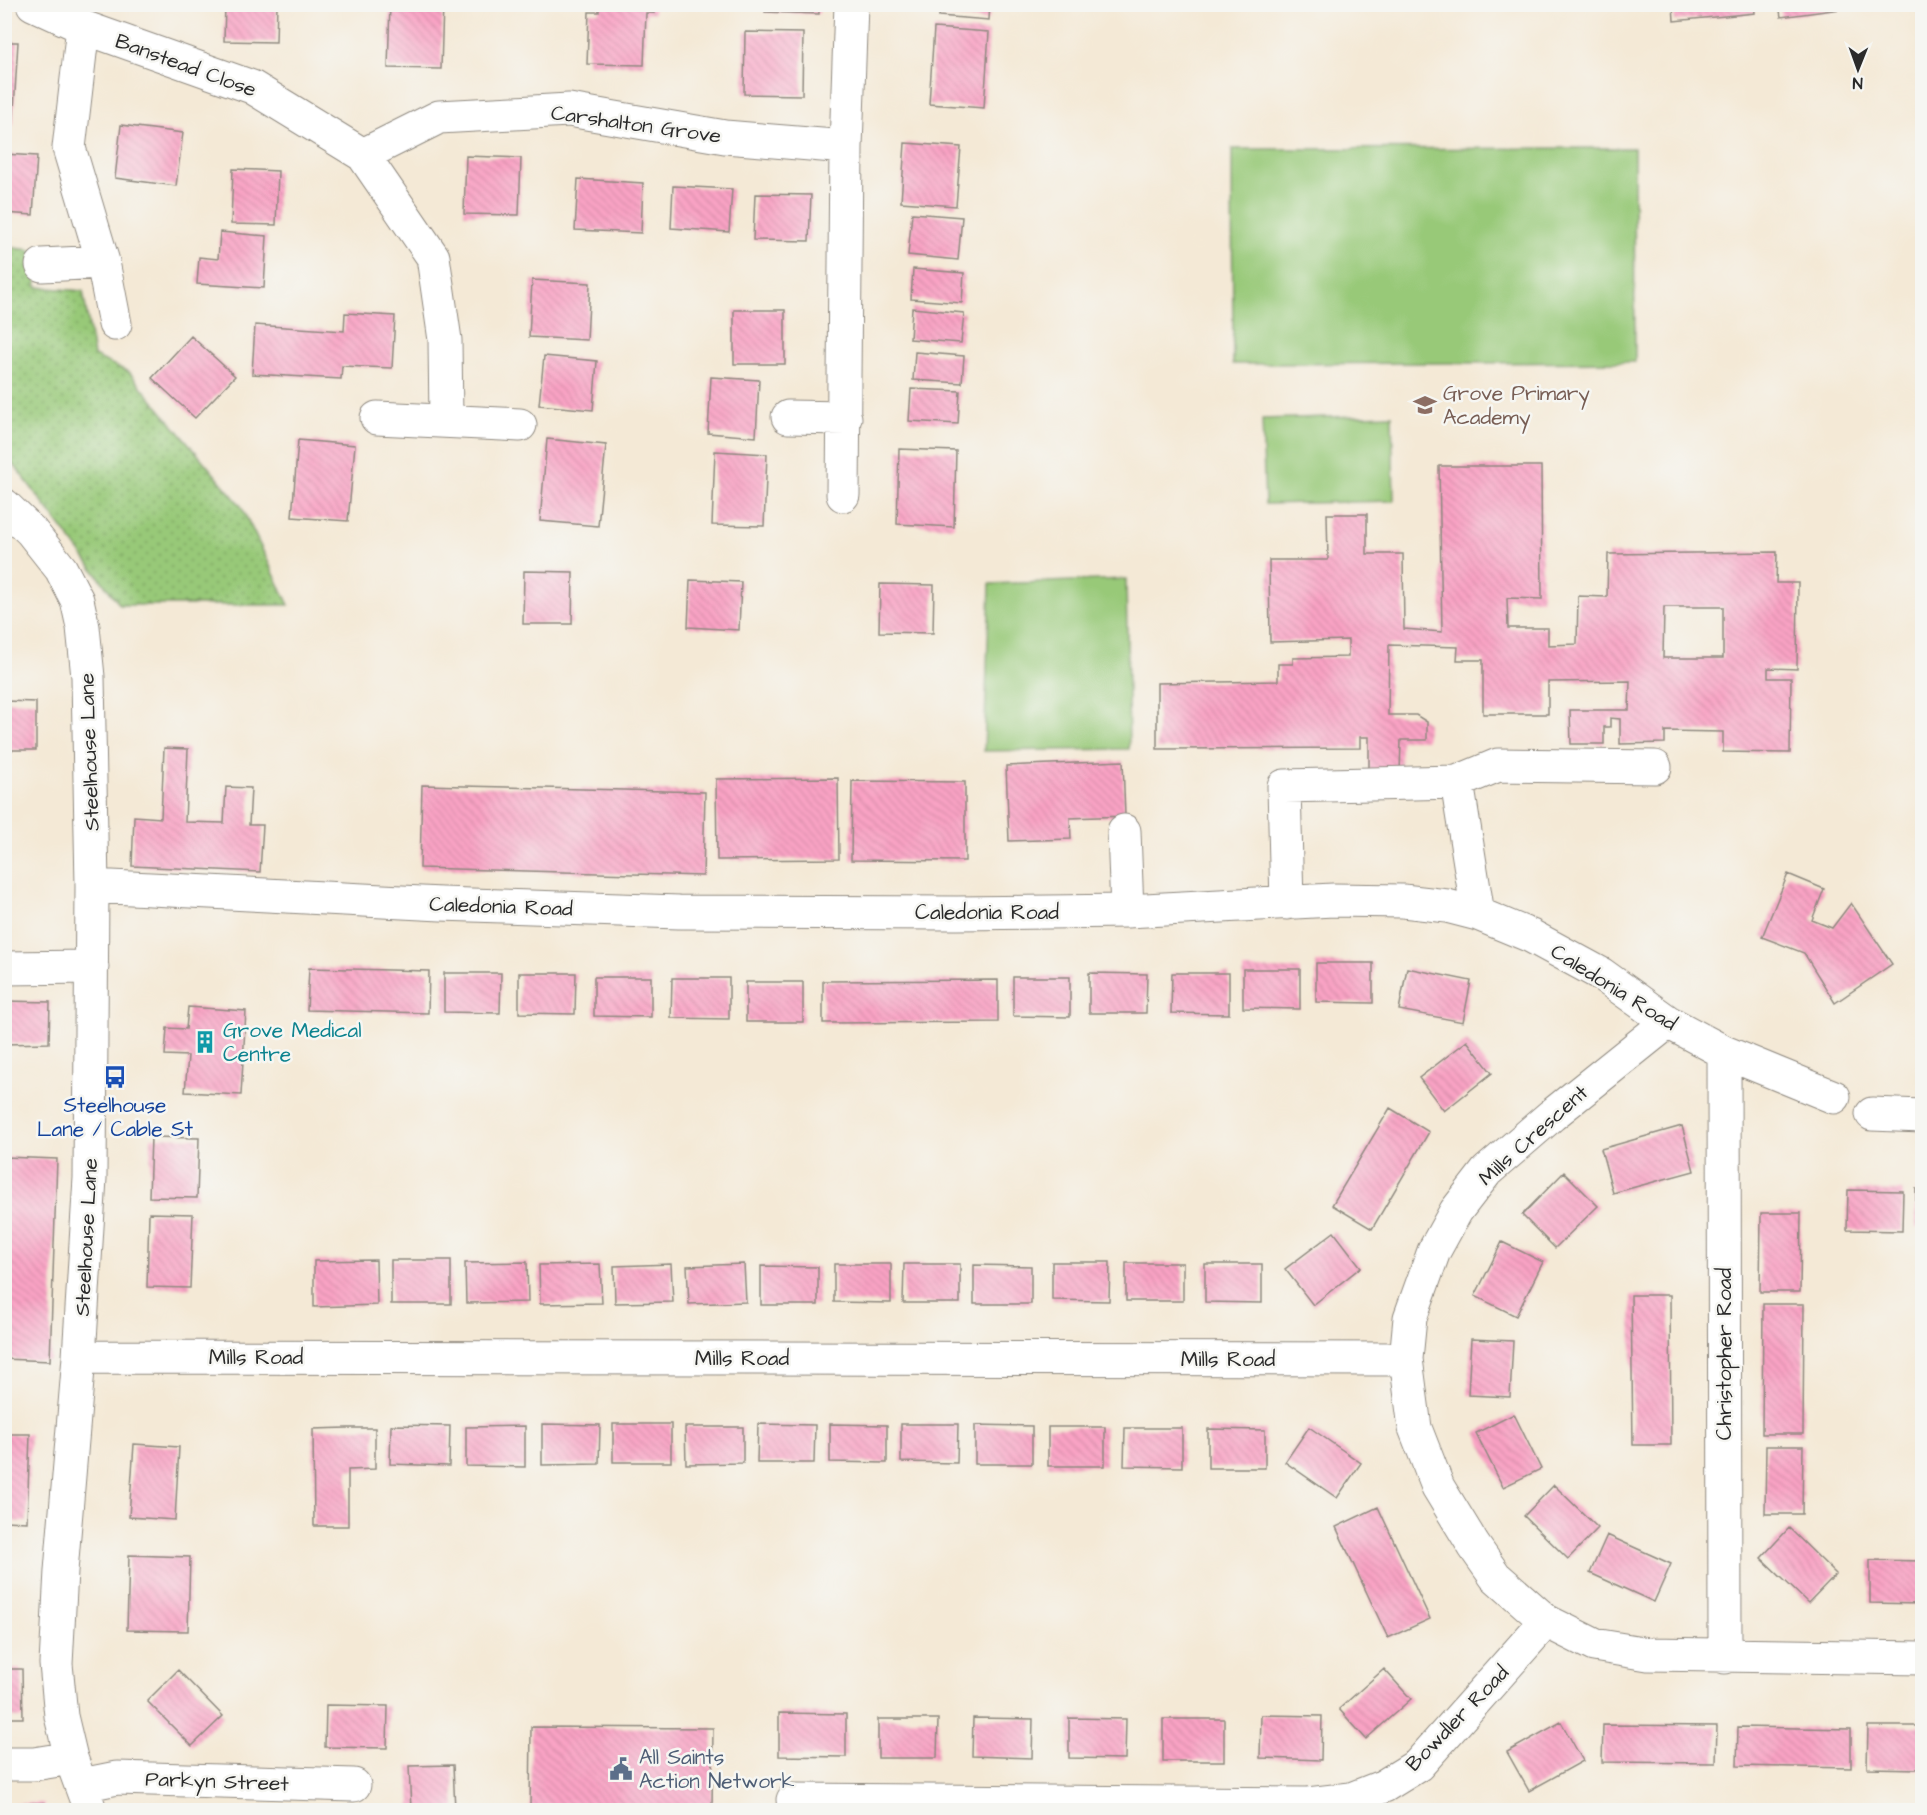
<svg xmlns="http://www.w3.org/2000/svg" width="1927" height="1815" font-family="'Architects Daughter',sans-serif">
	<defs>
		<pattern id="park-dots" width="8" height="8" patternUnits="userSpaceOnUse" patternTransform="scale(1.5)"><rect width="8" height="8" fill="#98c978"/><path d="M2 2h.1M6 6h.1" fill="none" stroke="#7ca363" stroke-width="1.8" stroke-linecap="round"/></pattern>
		<pattern id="building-back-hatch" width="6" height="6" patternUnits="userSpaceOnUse" patternTransform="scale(1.5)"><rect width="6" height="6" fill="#f9a3c4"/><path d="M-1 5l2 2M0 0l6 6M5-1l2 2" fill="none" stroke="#d68ca9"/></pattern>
	</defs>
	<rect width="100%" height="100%" fill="#f6f6f2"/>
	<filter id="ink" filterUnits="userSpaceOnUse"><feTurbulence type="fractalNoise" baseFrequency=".0167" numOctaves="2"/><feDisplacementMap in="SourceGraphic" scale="12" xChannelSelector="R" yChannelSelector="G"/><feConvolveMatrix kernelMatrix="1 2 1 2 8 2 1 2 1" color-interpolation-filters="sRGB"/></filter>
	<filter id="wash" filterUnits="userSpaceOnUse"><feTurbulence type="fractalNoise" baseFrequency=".008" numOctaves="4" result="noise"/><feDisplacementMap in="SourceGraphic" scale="24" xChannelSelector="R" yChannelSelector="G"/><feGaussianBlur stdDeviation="1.35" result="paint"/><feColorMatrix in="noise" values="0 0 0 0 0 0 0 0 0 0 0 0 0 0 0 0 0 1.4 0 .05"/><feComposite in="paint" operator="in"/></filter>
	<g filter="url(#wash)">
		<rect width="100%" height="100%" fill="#f4e9d6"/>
		<path fill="url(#park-dots)" stroke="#627a52" stroke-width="1.5" d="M5,247L31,250L37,287L83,291L94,356L129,372L241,506L289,605H120L15,466L5,457Z"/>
		<path fill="#98c978" stroke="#627a52" stroke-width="1.5" d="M1634,148L1635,362L1233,364L1232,149Z
			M1392,415L1394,501L1265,504L1262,419Z
			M1126,579L1129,749L984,751L990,584Z"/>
		<g id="blocks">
			<path fill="url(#building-back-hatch)" fill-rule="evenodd" d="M225,4H277L276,42L224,41Z
				M390,4H443L441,69L388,68Z
				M599,4H654V13H646L644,65L587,64L589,12H599Z
				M765,4H819V14L765,12Z
				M940,4H990L989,20L939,16Z
				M1673,4H1754L1755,13L1674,21Z
				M1779,4H1855V7L1781,17Z
				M934,28L989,32L984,108L929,104Z
				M745,32L803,33L802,95L744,94Z
				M4,42H18L13,126L4,125Z
				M121,125L183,133L176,186L115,178Z
				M905,143L961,147L956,206L901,202Z
				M4,154L37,156L33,215L4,213Z
				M466,156L521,158L519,215L464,214Z
				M233,169L278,171L276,225L231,224Z
				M578,179L643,183L641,233L575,230Z
				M673,186L732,189L729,232L671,228Z
				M755,194L811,195L809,241L753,240Z
				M912,213L962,217L958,260L908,255Z
				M220,232L267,236L264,288L197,284L199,257L218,259Z
				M913,269L964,273L962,303L911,299Z
				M532,280L590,283L587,340L529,337Z
				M912,308L964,313L961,343L910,339Z
				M734,310H785V364H734Z
				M345,313L395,316L392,368L342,366L341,379L252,374L255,325L344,331Z
				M191,336L235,376L195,418L152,378Z
				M915,352L964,356L962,383L913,380Z
				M544,356L597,361L593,410L539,405Z
				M711,377L759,380L756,437L708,433Z
				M911,389L960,391L958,424L909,421Z
				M547,439L606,445L598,526L540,521Z
				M298,440L355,445L348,521L292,517Z
				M899,449L956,451L954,527L897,524Z
				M715,451L767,454L764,526L712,525Z
				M1439,466H1541L1542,599L1507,598L1508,628H1548V645L1577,644L1578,596L1607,597L1608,554L1777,552L1776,583H1798L1797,669L1768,668V678H1791L1790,753L1723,752V732L1665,731V743L1620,744V719L1610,718V727H1604V744H1571L1570,710H1629L1630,681L1548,682V714H1483V660H1457L1458,647L1389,645L1388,715H1416L1427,722V740H1401L1400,773H1369V737H1360V748L1157,749V683L1278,681V664H1293V658L1348,657V640L1270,642L1269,560H1328L1327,514H1367V554H1403L1404,629L1442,632ZM1664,607H1723V658H1663Z
				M524,571L573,572L572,624H523Z
				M690,580L741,582L739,630L688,627Z
				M880,584L934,585L933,633L879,632Z
				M4,701L36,702V750H4Z
				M164,748L188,749L185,822L224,823L226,787L251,788L249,825H263L260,872L132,866L134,816L161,818Z
				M1123,761L1125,816L1070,818L1071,839L1009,841L1006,766Z
				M838,778L839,859L717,860L716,779Z
				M852,781L965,782V861L851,860Z
				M422,785L705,792L703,876L420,868Z
				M1788,874L1824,889L1812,920L1832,928L1851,903L1892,964L1835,1003L1804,953L1762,937Z
				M1316,963H1373V1003L1316,1002Z
				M309,968L429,971L428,1013L307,1010Z
				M1407,968L1471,981L1463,1022L1399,1010Z
				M1243,969H1300V1009L1243,1008Z
				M444,973H501L500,1013L444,1012Z
				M519,973H576L575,1014L519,1013Z
				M1089,973L1147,974L1146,1013H1089Z
				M1172,973H1229V1014L1171,1013Z
				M594,977H651V1017L594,1016Z
				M1013,977H1070V1017L1013,1016Z
				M672,978H729V1019L671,1018Z
				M998,980V1022L823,1023V981Z
				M746,982H803V1022H746Z
				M4,1001L50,1002L49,1043L4,1044Z
				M188,1007L246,1011L241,1095L185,1092L188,1056L165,1055L167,1028L186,1029Z
				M1467,1041L1492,1073L1444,1111L1419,1078Z
				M1390,1108L1429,1132L1372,1229L1332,1205Z
				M1682,1126L1694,1171L1613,1193L1601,1149Z
				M151,1137L199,1138L197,1198L149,1197Z
				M4,1157L57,1159L50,1361L4,1359Z
				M1564,1172L1598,1206L1555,1248L1522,1215Z
				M1916,1189H1922V1228H1916Z
				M1848,1190L1903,1191L1902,1231L1847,1230Z
				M149,1213L193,1214L190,1288L147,1287Z
				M1761,1213H1801L1800,1292H1760Z
				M1334,1232L1361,1267L1313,1305L1285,1269Z
				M1502,1242L1543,1262L1516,1316L1475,1296Z
				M376,1260L377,1305L314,1307V1261Z
				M391,1260H451V1304H391Z
				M527,1262L528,1302L466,1303L465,1263Z
				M1052,1262H1110L1109,1301L1052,1300Z
				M1126,1263H1183V1301H1126Z
				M600,1264L602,1303L540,1304L539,1265Z
				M671,1264L673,1302L615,1303L614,1266Z
				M744,1264L746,1302L689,1304L687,1266Z
				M834,1264H891V1303L834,1302Z
				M904,1264H960V1303H903Z
				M1205,1264H1262V1303L1205,1302Z
				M974,1265L1031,1266V1304H974Z
				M761,1266L818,1267V1305H761Z
				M1631,1295H1670L1671,1445H1633Z
				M1763,1304H1804L1803,1434H1762Z
				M1471,1339L1513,1341L1510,1397L1468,1395Z
				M1514,1414L1541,1469L1503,1487L1476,1433Z
				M542,1424L600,1425L599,1464L542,1465Z
				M613,1424H671V1462H613Z
				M758,1424L815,1425L814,1463H757Z
				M830,1424L887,1425V1463L830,1462Z
				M901,1424H958L957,1463L901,1462Z
				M391,1425L450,1426L449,1466L390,1464Z
				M975,1425L1032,1426V1464H975Z
				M525,1426V1467L466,1466V1427Z
				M685,1427H743V1463L686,1464Z
				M1048,1427H1105V1466H1048Z
				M1309,1427L1361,1463L1337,1498L1285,1462Z
				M347,1428H375V1469L348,1470V1526H314L313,1429Z
				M1125,1428H1182V1467L1124,1466Z
				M1208,1429L1265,1430V1468H1208Z
				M4,1434H30L27,1522L4,1521Z
				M134,1444L179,1447L175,1520L129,1517Z
				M1766,1446H1803L1802,1514H1765Z
				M1554,1485L1598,1528L1568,1559L1524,1516Z
				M1378,1507L1430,1619L1388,1638L1336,1527Z
				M1789,1528L1836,1574L1808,1603L1761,1558Z
				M1607,1535L1671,1564L1654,1602L1590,1573Z
				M129,1555L190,1557L188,1631L127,1630Z
				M1870,1560L1922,1561V1604L1870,1603Z
				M4,1669H22L23,1718H4Z
				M1384,1669L1411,1699L1366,1739L1339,1709Z
				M178,1670L223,1716L192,1746L147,1701Z
				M326,1705L388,1706L387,1748L325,1747Z
				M779,1713L846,1714V1757L779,1756Z
				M1261,1715L1322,1716L1321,1760L1260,1758Z
				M973,1718L1033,1719L1032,1758L972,1756Z
				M1069,1718L1126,1719L1125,1759L1069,1758Z
				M878,1719H938L937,1758H878Z
				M1163,1719H1224V1761H1163Z
				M1561,1722L1583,1761L1529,1791L1507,1752Z
				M1603,1725L1717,1726L1716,1763L1602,1762Z
				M1868,1726H1922V1769L1867,1768Z
				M531,1727L713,1728L712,1810H530Z
				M1738,1727L1851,1729V1768L1737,1766Z
				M453,1765L455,1810H411L409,1766Z
				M44,1803V1810H7L6,1804Z"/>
		</g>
	</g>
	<g filter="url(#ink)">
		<use href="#blocks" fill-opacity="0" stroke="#908a80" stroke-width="1.5"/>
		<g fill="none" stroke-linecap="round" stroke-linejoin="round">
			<g stroke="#908a80" stroke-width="35">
				<path id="minor" d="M33,4L83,27L252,87L363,155L433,257L445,340L446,421
					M83,27L69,148L103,262L115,324
					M846,147L851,4
					M363,155L439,117L569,110L725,137L846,147L843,495
					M42,265L103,262
					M788,417L845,418
					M377,418L520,425
					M4,505L31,531L61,569L77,600L83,627L88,677L92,886L90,1178L79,1357L61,1571L56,1664L61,1716L71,1758L90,1810
					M1124,831L1127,911
					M92,886L441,904L679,912L957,913L1127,911L1333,900L1403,901L1447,906L1478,914L1531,936L1601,974L1668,1022L1724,1052L1834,1097
					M1287,903L1284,786L1457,782
					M1478,914L1457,782L1498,765L1655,767
					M4,968L92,967
					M1724,1052L1725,1657
					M1872,1114L1922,1116
					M79,1357L1406,1359
					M1546,1621L1495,1576L1474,1546L1438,1487L1415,1428L1406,1359L1410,1318L1434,1251L1456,1211L1487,1171L1552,1115L1668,1022
					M4,1764H34L71,1758
					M82,1785L117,1778L354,1785
					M793,1800L1308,1804L1351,1799L1384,1786L1418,1765L1546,1621L1594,1645L1648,1654L1922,1658"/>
			</g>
			<use href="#minor" stroke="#fff" stroke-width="33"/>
		</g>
	</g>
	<defs>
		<g id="school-bare" transform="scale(1.8)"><path d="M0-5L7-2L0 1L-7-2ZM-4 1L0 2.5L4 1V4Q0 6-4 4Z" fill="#8d6e63" stroke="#f6f6f2" stroke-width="2.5" paint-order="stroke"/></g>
		<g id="building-bare" transform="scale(1.8)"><path d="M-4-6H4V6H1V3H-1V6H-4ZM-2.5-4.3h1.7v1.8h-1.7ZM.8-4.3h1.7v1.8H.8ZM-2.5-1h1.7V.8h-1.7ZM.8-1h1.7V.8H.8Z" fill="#0f9aa8" stroke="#f6f6f2" stroke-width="2.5" paint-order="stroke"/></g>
		<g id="bus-bare" transform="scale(1.8)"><path d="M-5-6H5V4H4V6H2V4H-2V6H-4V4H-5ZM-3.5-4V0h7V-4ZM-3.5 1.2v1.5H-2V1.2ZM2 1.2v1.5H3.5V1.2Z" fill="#1a4fb4" stroke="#f6f6f2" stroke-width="2.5" paint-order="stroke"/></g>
		<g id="civic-bare" transform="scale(1.8)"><path d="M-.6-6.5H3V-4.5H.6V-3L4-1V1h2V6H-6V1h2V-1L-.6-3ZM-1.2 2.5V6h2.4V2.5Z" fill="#5c6f8a" stroke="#f6f6f2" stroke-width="2.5" paint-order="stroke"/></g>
	</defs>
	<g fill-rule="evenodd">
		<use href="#school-bare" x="1425" y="405"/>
		<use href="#building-bare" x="205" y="1042"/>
		<use href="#bus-bare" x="115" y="1077"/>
		<use href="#civic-bare" x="621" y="1769"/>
	</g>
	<g text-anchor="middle" stroke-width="5" stroke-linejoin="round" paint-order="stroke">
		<g font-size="21" fill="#2b2b2b" stroke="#f6f6f2">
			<text transform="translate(186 65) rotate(20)" y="7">Banstead Close</text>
			<text transform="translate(636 124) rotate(8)" y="7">Carshalton Grove</text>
			<text transform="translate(89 752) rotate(-92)" y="7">Steelhouse Lane</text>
			<text transform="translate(501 906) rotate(2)" y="7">Caledonia Road</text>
			<text x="987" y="919">Caledonia Road</text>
			<text transform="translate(1614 987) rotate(32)" y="7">Caledonia Road</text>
			<text transform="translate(1533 1135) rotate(-42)" y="7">Mills Crescent</text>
			<text transform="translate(86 1237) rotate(-87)" y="7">Steelhouse Lane</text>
			<text transform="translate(1724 1354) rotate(-90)" y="7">Christopher Road</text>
			<text x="256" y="1364">Mills Road</text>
			<text x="742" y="1365">Mills Road</text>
			<text x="1228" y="1366">Mills Road</text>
			<text transform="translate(1457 1718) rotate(-46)" y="7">Bowdler Road</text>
			<text transform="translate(217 1781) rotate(2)" y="7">Parkyn Street</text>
		</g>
		<g font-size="21" fill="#785e54" stroke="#f6f6f2" text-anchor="start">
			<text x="1443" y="400">Grove Primary<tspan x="1443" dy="24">Academy</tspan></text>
		</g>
		<g font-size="21" fill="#0d838f" stroke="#f6f6f2" text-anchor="start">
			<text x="223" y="1037">Grove Medical<tspan x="223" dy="24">Centre</tspan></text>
		</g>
		<g font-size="21" fill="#164399" stroke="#f6f6f2">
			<text x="115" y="1112">Steelhouse<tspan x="115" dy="24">Lane / Cable St</tspan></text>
		</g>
		<g font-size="21" fill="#4e5e75" stroke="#f6f6f2" text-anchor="start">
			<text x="639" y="1764">All Saints<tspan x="639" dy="24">Action Network</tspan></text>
		</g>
	</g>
	<rect width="1927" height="1815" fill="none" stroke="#f6f6f2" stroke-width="24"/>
	<g transform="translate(1858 69) rotate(181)" stroke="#f6f6f2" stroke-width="4.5" paint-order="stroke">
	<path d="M0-4.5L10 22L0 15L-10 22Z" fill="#2b2b2b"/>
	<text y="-9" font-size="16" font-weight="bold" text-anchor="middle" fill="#2b2b2b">N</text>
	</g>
</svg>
